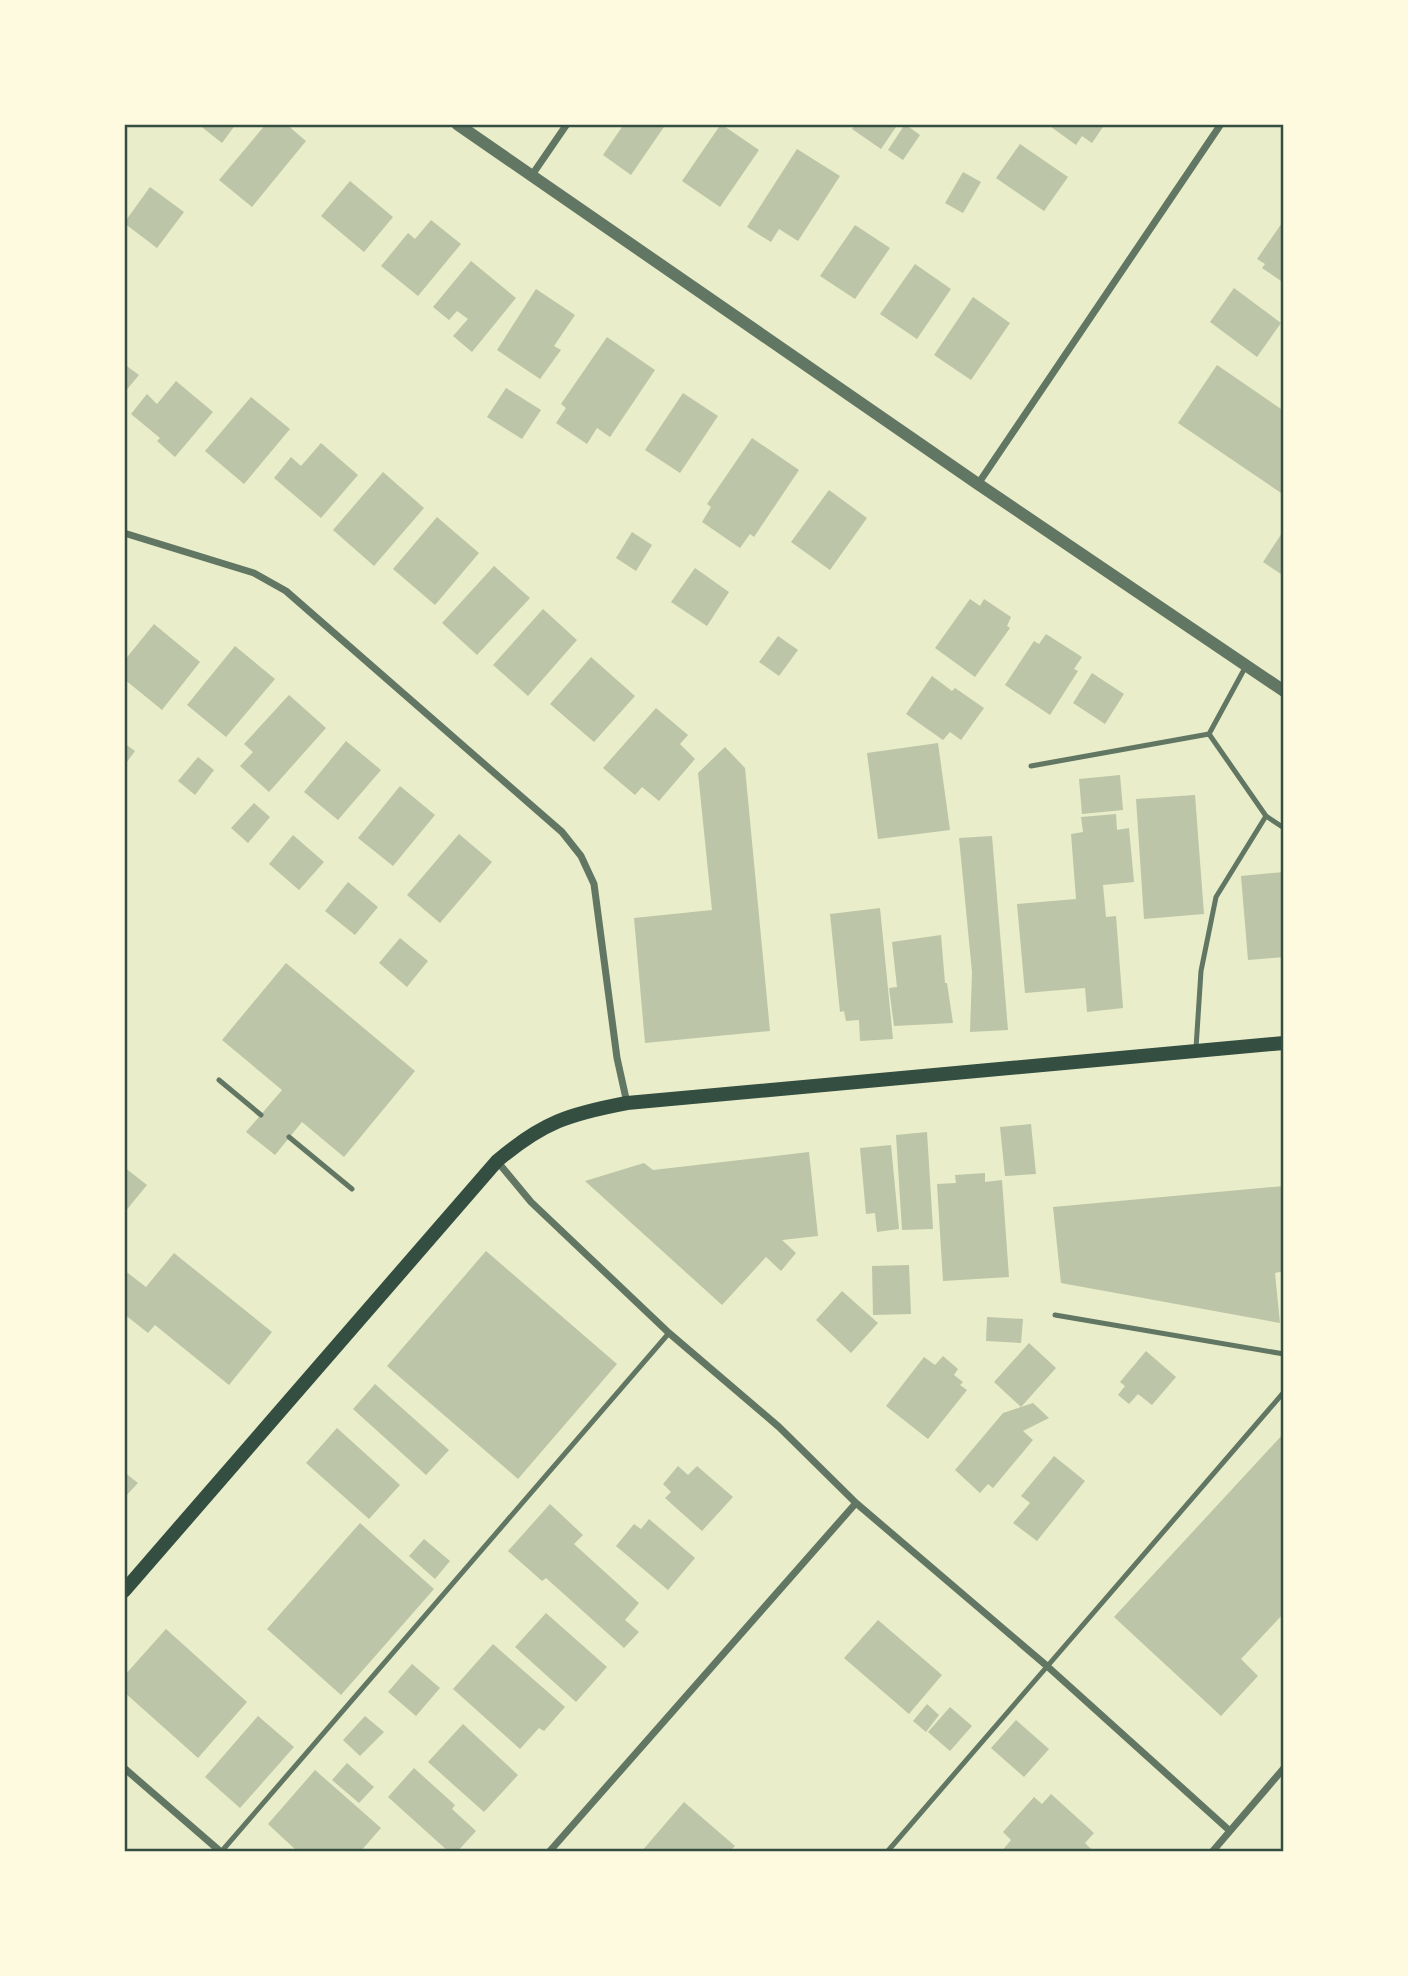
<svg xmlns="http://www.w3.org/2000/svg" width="1408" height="1976" font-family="Literata,serif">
	<rect width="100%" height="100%" fill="#e9edc9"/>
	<path fill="#bcc5a7" d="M198,124H236L222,143Z
		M266,124H286L306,141L252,207L219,180Z
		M624,124H666L631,175L603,155Z
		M721,124L759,150L720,207L682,181Z
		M855,124H898L881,149L852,129Z
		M905,124L920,135L903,160L888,150Z
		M1047,124H1105L1092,143L1082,136L1076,145Z
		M1020,144L1068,177L1044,211L996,178Z
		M797,149L840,176L798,241L779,229L771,242L747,227Z
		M963,172L981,182L963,213L945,203Z
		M350,181L393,217L364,252L321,216Z
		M150,187L184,212L157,248L124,223Z
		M431,220L461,244L418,296L381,266L408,233L415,239Z
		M1284,220V283L1262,268L1265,264L1257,259Z
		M855,225L890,248L855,299L820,276Z
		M471,261L516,298L472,352L453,336L468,319L457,311L449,320L433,307Z
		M915,264L951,289L917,339L880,314Z
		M1234,288L1281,323L1257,357L1210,322Z
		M536,289L575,315L554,346L561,350L540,379L497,350Z
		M973,297L1010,323L971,380L934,355Z
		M607,337L655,370L610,437L597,428L587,444L556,423L566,408L561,404Z
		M124,364L139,375L124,393Z
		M1217,365L1284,411V495L1178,423Z
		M176,381L213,412L175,457L157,441L160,438L131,414L147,394L157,404Z
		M506,388L541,410L522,439L487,417Z
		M683,393L718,416L680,473L645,450Z
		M251,397L290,429L244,484L205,451Z
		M752,438L799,470L754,537L750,534L740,548L702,522L711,507L707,504Z
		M321,443L358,475L321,518L274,478L291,457L301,466Z
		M383,472L424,508L374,566L333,530Z
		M829,490L867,518L830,570L791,542Z
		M437,517L479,553L435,605L393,569Z
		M1284,530V576L1263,562Z
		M632,532L652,545L636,571L616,558Z
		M494,566L530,598L477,655L442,623Z
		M695,568L729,592L707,626L671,602Z
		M970,599L980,606L984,599L1011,617L1007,626L1010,628L975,677L935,648Z
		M543,609L577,640L528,696L493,665Z
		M154,624L200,662L162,710L124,679V661Z
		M1046,634L1082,657L1074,669L1078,671L1050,715L1005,685L1034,641L1039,644Z
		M778,636L798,650L779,676L759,662Z
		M235,646L275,679L226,737L187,705Z
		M591,657L635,696L594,742L550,704Z
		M1092,673L1124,694L1105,724L1073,703Z
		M932,676L952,691L955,688L984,708L961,740L950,732L943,740L906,714Z
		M289,695L326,728L269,792L240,766L253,752L244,744Z
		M656,708L688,735L680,744L695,759L659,801L642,787L635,795L603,768Z
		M346,741L381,770L338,820L304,792Z
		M124,743L135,751L124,766Z
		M938,743L950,830L878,839L867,753Z
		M725,747L745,768L770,1031L645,1043L634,918L712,910L698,773Z
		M198,757L214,770L195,795L178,781Z
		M1120,775L1123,810L1082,814L1079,779Z
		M400,786L435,815L393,866L358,838Z
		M1195,795L1204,914L1144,919L1136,799Z
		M254,803L270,817L248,843L231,828Z
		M1116,814L1117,830L1129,828L1134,882L1103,885L1106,917L1116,916L1123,1008L1087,1012L1085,988L1025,993L1017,904L1076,899L1071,834L1083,832L1081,817Z
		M459,834L492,862L440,923L407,895Z
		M293,835L324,862L299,890L269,864Z
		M992,836L1008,1030L970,1032L972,972L959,838Z
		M1284,872V957L1248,960L1241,876Z
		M348,882L378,907L355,935L325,911Z
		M880,908L893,1039L860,1041L859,1020L846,1021L844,1011L840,1012L830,914Z
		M941,935L945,983H947L953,1023L894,1026L889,988L897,987L892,942Z
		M400,938L428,961L407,987L379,963Z
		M286,963L415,1071L344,1157L302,1122L275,1155L246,1132L282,1090L222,1040Z
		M1031,1124L1036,1174L1005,1176L1000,1127Z
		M927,1132L933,1229L902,1230L896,1135Z
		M891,1145L899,1229L877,1232L875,1213L866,1214L860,1148Z
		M809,1152L818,1236L782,1240L796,1253L781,1271L766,1257L722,1305L585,1181L644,1163L653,1170Z
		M124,1167L147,1185L124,1213Z
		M985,1173V1182L1002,1180L1009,1277L943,1281L937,1184L956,1183L955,1175Z
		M1284,1186V1271L1275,1273L1280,1323L1061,1283L1053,1207Z
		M486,1251L617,1364L518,1479L387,1366Z
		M174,1253L272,1332L229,1385L155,1325L148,1333L124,1314V1270L146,1287Z
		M909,1265L911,1314L873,1315L872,1266Z
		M842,1291L878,1323L851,1353L816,1320Z
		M987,1317L1023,1319L1021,1343L986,1341Z
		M1029,1343L1056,1368L1021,1407L994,1382Z
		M1146,1351L1176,1377L1152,1405L1138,1394L1129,1404L1118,1395L1125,1386L1120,1382Z
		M943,1356L958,1369L954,1375L963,1382L960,1385L967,1390L928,1439L886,1406L924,1357L935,1365Z
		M375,1384L449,1450L426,1475L353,1409Z
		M1033,1403L1049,1418L1023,1431L1033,1440L993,1488L988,1484L980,1493L955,1470L1003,1413Z
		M337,1428L400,1485L369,1519L306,1463Z
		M1284,1433V1613L1241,1659L1258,1676L1221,1716L1114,1617Z
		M1054,1456L1085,1481L1037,1541L1013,1523L1030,1503L1021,1496Z
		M678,1466L688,1475L697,1466L733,1497L702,1531L665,1498L671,1492L663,1484Z
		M124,1472L138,1483L124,1498Z
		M550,1504L583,1535L574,1544L639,1603L625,1620L639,1632L624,1648L546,1578L542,1581L508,1551Z
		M649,1519L695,1558L668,1590L616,1546L634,1524L641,1529Z
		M360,1523L434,1589L341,1695L267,1629Z
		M424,1539L450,1561L435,1579L409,1556Z
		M546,1613L607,1667L576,1702L515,1647Z
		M878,1620L942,1675L909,1714L844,1658Z
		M166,1629L247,1702L198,1758L124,1692V1676Z
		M493,1644L565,1707L544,1731L539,1728L520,1749L453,1689Z
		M412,1664L440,1688L416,1716L388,1692Z
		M927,1704L939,1715L926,1732L913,1721Z
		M950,1707L972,1726L950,1751L928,1732Z
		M258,1716L294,1747L240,1808L205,1777Z
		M365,1716L384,1732L360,1756L343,1740Z
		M1016,1720L1049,1749L1024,1777L991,1748Z
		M463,1724L518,1775L484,1812L428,1762Z
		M347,1763L374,1787L359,1803L332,1780Z
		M414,1768L455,1805L452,1809L476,1831L457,1852H449L388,1797Z
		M315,1770L381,1828L360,1852H298L268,1824Z
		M1051,1794L1094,1833L1085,1843L1094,1852H1001L1011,1840L1003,1832L1034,1797L1042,1804Z
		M684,1802L735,1846L729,1852H641Z"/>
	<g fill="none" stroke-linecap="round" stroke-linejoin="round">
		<path stroke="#617663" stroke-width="5" d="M1209,734L1266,816L1284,828
			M1031,766L1209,734L1246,666
			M1196,1048L1201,971L1216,897L1266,816
			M219,1080L261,1115
			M289,1137L352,1189
			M1055,1315L1284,1354
			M221,1852L669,1333
			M887,1852L1284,1392"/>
		<path stroke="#617663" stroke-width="7" d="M532,175L567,124
			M978,484L1221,124
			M124,533L254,573L286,591L562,832L581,856L594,884L617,1058L627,1103
			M497,1161L531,1202L669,1333L779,1427L856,1503L1047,1666L1230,1831
			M124,1768L221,1852
			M549,1852L856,1503
			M1212,1852L1284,1768"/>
		<path stroke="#617663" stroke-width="12" d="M457,124L978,484L1284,691"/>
		<path stroke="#344e41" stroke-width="14" d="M124,1591L497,1161C543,1122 569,1114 627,1103L1284,1043"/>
	</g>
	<rect width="1408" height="1976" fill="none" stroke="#fefae0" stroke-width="252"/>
	<rect x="126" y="126" width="1156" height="1724" fill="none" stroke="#344e41" stroke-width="2.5"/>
</svg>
